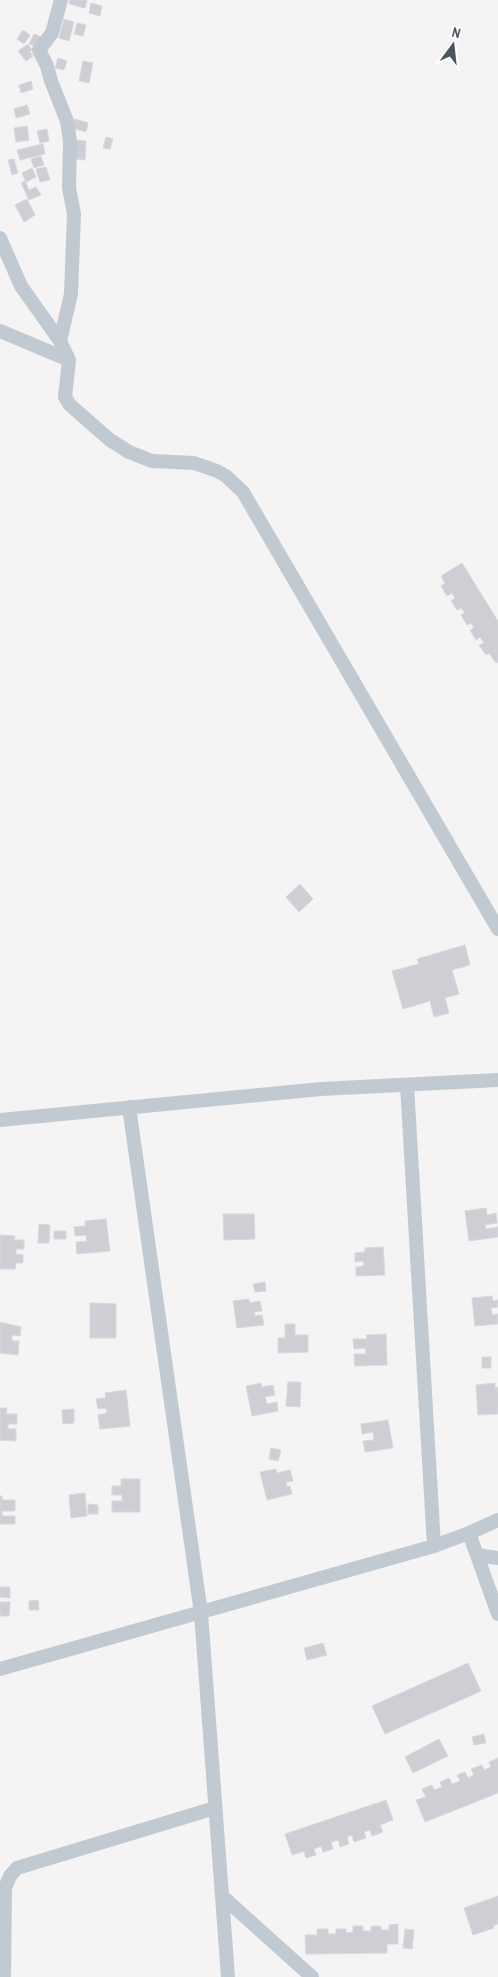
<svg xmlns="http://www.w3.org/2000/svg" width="498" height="1977" font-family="'Archivo Narrow',sans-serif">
	<rect width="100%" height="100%" fill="#f5f3f3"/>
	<path fill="#cdcfd5" stroke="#d7d9de" d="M70,0H87L85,8L69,4Z
		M91,3L102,6L100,16L89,13Z
		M64,19L74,22L69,41L59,38Z
		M77,23L86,25L83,36L74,34Z
		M23,30L30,35L24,44L17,39Z
		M34,34L44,38L39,48L29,44Z
		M28,44L32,50L30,52L33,56L26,61L18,51Z
		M58,58L67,61L64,70L55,68Z
		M83,61L93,63L89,83L79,81Z
		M31,81L33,89L21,93L19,85Z
		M27,105L30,114L16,118L14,109Z
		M75,119L88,123L86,132L72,128Z
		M27,126L29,140L16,142L14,128Z
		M47,129L49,141L40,143L37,131Z
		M106,137L113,139L110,149L103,148Z
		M77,140L86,141L85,160L75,159Z
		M43,144L45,154L20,160L17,150Z
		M41,156L44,165L34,168L31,159Z
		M14,159L18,173L12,175L8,160Z
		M46,167L50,180L40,182L36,169Z
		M32,168L36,177L26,182L22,173Z
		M25,181L29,190L36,187L41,195L29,200L21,183Z
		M27,199L35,215L24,222L15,205Z
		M462,563L498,621V662L496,663L489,653L486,655L479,645L484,643L480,637L476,640L470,630L474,628L471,623L467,625L461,615L465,613L461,608L457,610L451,601L455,598L452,593L447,596L441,586L445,583L441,576Z
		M300,884L313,899L299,912L286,897Z
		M465,945L470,965L452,970L459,994L445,998L449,1013L434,1017L430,1001L403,1009L392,971L419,964L417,959Z
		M486,1208L487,1215L496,1213L497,1223L485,1225L486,1229L498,1227V1237L469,1241L465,1211Z
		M223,1214H254L255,1239L224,1240Z
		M106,1219L110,1251L77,1254L76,1242L87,1241L86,1235L75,1236L74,1227L85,1226V1221Z
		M39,1224L50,1225L49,1243H38Z
		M54,1231H66V1239H54Z
		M0,1235L15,1236L14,1240H24V1249H16V1254L23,1255V1263H16L15,1269H0Z
		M383,1247L385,1275L356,1276V1267L364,1266L363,1261L355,1262V1253L365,1252V1248Z
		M265,1282L266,1291L255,1292L253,1284Z
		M492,1296L493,1301L498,1300V1307L491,1308L492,1315L498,1314V1324L475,1326L472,1298Z
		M249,1299L250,1303L260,1301L262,1311L254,1312L255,1316L262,1315L264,1325L237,1328L233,1301Z
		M90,1303L116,1304V1338H90Z
		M0,1322L21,1327L20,1336L12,1335V1341H19L18,1355L0,1353Z
		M285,1324H295V1335H308V1352L278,1353V1338H285Z
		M386,1334L387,1365L355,1366L354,1354H366L365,1348L354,1349L353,1339H367L366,1335Z
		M482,1357H491V1368H482Z
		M288,1382H301L300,1407L286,1406Z
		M261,1383L262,1387L273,1385L275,1395L265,1397L267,1404L277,1402L278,1411L252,1416L246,1386Z
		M495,1383V1388L498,1387V1414L478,1415L476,1385Z
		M126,1390L130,1426L100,1429L98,1415L107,1413L106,1408L98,1409L96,1399L106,1398L105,1393Z
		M0,1408H7L6,1414H17V1424H8V1429H16V1441L0,1440Z
		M74,1409V1423L63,1424L62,1410Z
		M388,1420L393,1448L365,1452L363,1441L374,1440L373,1432L362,1434L361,1424Z
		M271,1448L281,1450L278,1461L269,1459Z
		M276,1469L277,1473L290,1470L293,1481L286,1482L287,1487L290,1486L292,1494L267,1500L260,1472Z
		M121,1479H140V1512H112V1501H122V1495H112V1486H121Z
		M85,1493L87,1516L71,1518L69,1495Z
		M0,1496H2V1500H15V1511H2V1516H15V1524H0Z
		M88,1504L98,1505V1514H88Z
		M0,1587H10V1598L0,1597Z
		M38,1600L39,1610H29V1601Z
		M0,1602H10L9,1616H0Z
		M323,1643L327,1655L307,1660L304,1648Z
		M468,1663L481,1691L385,1734L372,1706Z
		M484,1734L486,1743L474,1745L472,1737Z
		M439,1739L448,1756L413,1773L405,1757Z
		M498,1758V1793L425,1822L416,1800L426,1797L422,1789L432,1785L434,1790L442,1787L440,1782L449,1778L452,1784L460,1781L457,1775L465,1772L468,1778L474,1775L471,1769L482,1765L484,1770L491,1767L489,1762Z
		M386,1800L393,1820L380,1825L383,1832L372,1836L370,1830L364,1832L366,1838L354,1842L352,1835L347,1837L349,1844L340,1847L338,1840L331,1842L333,1849L323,1852L321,1846L314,1849L316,1855L306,1858L304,1851L292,1855L285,1834Z
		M498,1896V1924L493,1926L494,1928L473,1935L464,1908Z
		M398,1924V1944H387V1953L306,1954L305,1935H317V1929H328V1934H336V1929H346V1933L353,1932V1926H363V1931H371V1926H381V1930H389V1925Z
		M405,1929L414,1930L412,1949L403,1948Z"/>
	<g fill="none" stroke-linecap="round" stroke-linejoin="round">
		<path stroke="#c1cad2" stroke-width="14" d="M0,238L21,286L60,341L69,360L65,397L70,405L110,440L129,452L152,461L194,463L217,471L226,476L243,492L498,929
			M0,331L69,360
			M60,341L71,294L74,214L69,188L70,141L67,121L51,81L47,66L39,50L52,33L61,0
			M407,1085L434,1546
			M129,1107L201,1613L228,1977
			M0,1120L321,1089L498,1080
			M469,1533L498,1614
			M477,1555L498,1558
			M0,1669L434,1546L469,1533L498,1520
			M223,1897L312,1977
			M4,1977L5,1888L10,1876L17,1868L215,1808"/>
	</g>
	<g transform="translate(453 45) rotate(15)" stroke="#ffffff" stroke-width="4" paint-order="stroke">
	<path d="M0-4L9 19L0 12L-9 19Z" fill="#4a5661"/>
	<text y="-8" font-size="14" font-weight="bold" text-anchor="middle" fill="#4a5661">N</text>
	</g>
</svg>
